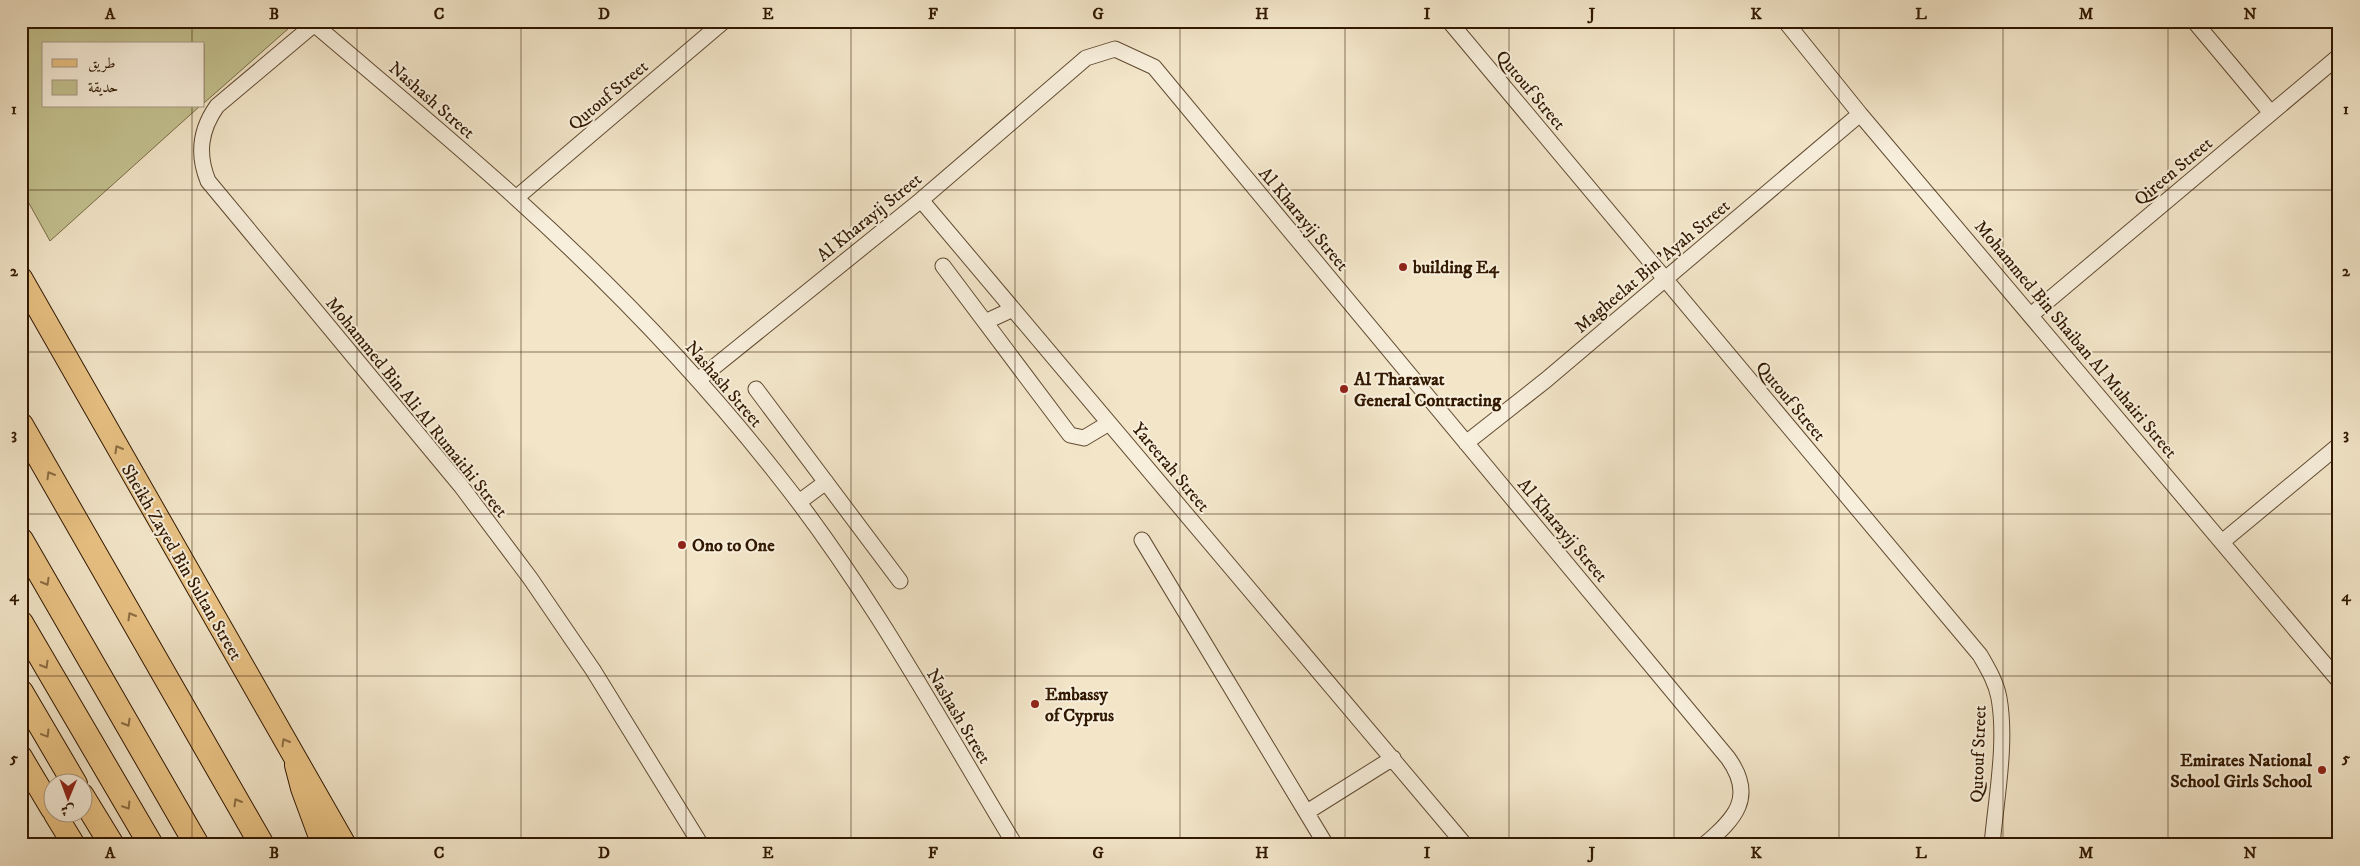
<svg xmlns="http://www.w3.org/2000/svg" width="2360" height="866" font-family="'IM FELL DW Pica',Amiri,serif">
	<rect width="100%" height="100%" fill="#f2e5c8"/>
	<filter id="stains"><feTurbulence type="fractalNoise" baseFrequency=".004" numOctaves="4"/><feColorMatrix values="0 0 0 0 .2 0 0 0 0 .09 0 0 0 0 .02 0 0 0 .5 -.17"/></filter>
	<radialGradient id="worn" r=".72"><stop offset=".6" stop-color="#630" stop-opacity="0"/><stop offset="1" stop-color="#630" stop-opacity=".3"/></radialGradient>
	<path fill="#c3c290" stroke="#7a6d48" d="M21,21H297L204,103V44H44V106H200L50,241L21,189Z"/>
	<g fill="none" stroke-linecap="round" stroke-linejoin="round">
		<g stroke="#614b32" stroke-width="17">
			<path id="minor" d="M318,21L217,106C200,130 197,154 208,181L461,486L530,578L593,670L701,845
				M1449,21L1980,655C1988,669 1996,682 1999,698C2007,743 1996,799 1992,845
				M1785,21L1860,114L2339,681
				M2194,21L2271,113
				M314,24C382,82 451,139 517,199C610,283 698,374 776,473C868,588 939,719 1015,845
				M516,198L724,21
				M921,200L1465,845
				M943,266L1070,435L1084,438L1109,423
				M2031,315L2339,56
				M985,322L1013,309
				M698,380L921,200L1086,58L1115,49L1154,67L1728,758C1756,797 1735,819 1704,845
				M756,389L900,581
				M1466,443L1546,380L1860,114
				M799,502L826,482
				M1142,540L1326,845
				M2222,542L2339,445
				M1307,812L1393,758"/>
		</g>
		<g stroke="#311800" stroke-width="24">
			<path id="primary" d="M21,278L345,845
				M21,757L52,809
				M55,814L74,845"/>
		</g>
		<g stroke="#311800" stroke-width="26">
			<path id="trunk" d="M21,425L262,845
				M21,540L197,845
				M21,623L151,845
				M21,692L75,784
				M297,765L303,788L324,845
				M82,796L112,845"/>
		</g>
		<use href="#minor" stroke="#f7eedb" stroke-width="15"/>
		<use href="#primary" stroke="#e9c284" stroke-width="22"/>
		<use href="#trunk" stroke="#e9c284" stroke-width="24"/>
	</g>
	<defs><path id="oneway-chevron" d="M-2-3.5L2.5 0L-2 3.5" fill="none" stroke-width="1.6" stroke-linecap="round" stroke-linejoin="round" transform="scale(1.25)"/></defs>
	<g stroke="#8d6d42">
		<use href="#oneway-chevron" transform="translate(118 449) rotate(-120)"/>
		<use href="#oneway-chevron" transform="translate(50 475) rotate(-120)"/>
		<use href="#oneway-chevron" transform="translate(46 582) rotate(60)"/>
		<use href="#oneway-chevron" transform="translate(131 616) rotate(-120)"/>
		<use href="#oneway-chevron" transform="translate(45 665) rotate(60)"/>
		<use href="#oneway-chevron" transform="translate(127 723) rotate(60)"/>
		<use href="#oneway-chevron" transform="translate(46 734) rotate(59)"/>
		<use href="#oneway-chevron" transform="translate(285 742) rotate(-120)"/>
		<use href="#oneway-chevron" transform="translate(237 802) rotate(-120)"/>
		<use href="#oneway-chevron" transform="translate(127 806) rotate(58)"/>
	</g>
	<path fill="none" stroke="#311800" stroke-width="1" stroke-opacity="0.55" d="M192,21V44M357,21V845M521,21V845M686,21V845M851,21V845M1015,21V845M1180,21V845M1345,21V845M1509,21V845M1674,21V845M1839,21V845M2003,21V845M2168,21V845M192,106V845M21,190H2339M21,352H2339M21,514H2339M21,676H2339"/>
	<g fill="#8f2418" stroke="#f7eedb" stroke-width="2">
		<circle cx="1403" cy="267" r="5"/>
		<circle cx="1344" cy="389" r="5"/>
		<circle cx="682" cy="545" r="5"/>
		<circle cx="1035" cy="704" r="5"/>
		<circle cx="2322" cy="770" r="5"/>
	</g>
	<g text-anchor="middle" stroke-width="4" stroke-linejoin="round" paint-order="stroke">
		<g font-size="18" fill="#311800" stroke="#f7eedb">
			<text transform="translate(1531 90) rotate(50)" y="6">Qutouf Street</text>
			<text transform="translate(608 95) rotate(-40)" y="6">Qutouf Street</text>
			<text transform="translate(432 100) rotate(41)" y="6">Nashash Street</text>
			<text transform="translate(2173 171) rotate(-40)" y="6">Qireen Street</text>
			<text transform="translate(869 217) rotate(-39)" y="6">Al Kharayij Street</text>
			<text transform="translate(1304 219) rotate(50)" y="6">Al Kharayij Street</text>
			<text transform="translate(1652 266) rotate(-40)" y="6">Magheelat Bin 'Ayah Street</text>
			<text transform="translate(2076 339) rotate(50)" y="6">Mohammed Bin Shaiban Al Muhairi Street</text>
			<text transform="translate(724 384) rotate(49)" y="6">Nashash Street</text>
			<text transform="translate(1791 401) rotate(50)" y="6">Qutouf Street</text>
			<text transform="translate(417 407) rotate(51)" y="6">Mohammed Bin Ali Al Rumaithi Street</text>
			<text transform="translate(1171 467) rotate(50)" y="6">Yareerah Street</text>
			<text transform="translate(1563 530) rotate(50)" y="6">Al Kharayij Street</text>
			<text transform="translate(182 562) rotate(60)" y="6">Sheikh Zayed Bin Sultan Street</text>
			<text transform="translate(959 716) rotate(59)" y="6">Nashash Street</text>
			<text transform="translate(1978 754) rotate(-88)" y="6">Qutouf Street</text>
		</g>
		<g font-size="18" font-weight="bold" fill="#311800" stroke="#f7eedb" text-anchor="start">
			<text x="1413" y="273">building E4</text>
			<text x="1354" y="385">Al Tharawat<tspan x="1354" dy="21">General Contracting</tspan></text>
			<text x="692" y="551">Ono to One</text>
			<text x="1045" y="700">Embassy<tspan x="1045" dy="21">of Cyprus</tspan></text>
			<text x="2312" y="766" text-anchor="end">Emirates National<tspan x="2312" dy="21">School Girls School</tspan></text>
		</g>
	</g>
	<rect width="2360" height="866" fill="none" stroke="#f2e5c8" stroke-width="55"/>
	<rect x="42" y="42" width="162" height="65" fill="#f7eedb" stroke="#a89883"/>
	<rect x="52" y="59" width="25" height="8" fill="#e9c284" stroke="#a89883"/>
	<text x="88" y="68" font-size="15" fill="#311800">طريق</text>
	<rect x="52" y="80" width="25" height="15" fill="#c3c290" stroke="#a89883"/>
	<text x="88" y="92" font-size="15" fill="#311800">حديقة</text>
	<g transform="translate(68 798) rotate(181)"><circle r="24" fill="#f7eedb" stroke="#a89883"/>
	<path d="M0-4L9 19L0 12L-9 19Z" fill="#8f2418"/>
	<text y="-8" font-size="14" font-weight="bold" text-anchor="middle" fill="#311800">ش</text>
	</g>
	<rect x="28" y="28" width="2304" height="810" fill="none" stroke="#311800" stroke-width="2"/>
	<g font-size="16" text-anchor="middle" font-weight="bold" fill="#311800">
		<text x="110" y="19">A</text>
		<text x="274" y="19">B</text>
		<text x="439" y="19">C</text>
		<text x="604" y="19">D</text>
		<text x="768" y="19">E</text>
		<text x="933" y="19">F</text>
		<text x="1098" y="19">G</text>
		<text x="1262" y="19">H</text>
		<text x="1427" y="19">I</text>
		<text x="1592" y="19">J</text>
		<text x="1756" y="19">K</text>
		<text x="1921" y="19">L</text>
		<text x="2086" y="19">M</text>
		<text x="2250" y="19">N</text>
		<text x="14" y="114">1</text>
		<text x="2346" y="114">1</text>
		<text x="14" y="276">2</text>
		<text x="2346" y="276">2</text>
		<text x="14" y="439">3</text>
		<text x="2346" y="439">3</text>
		<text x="14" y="601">4</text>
		<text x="2346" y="601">4</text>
		<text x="14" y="763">5</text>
		<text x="2346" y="763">5</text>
		<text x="110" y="858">A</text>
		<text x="274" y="858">B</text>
		<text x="439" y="858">C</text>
		<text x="604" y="858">D</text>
		<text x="768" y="858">E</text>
		<text x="933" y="858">F</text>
		<text x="1098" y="858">G</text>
		<text x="1262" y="858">H</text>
		<text x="1427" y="858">I</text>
		<text x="1592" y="858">J</text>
		<text x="1756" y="858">K</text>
		<text x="1921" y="858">L</text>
		<text x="2086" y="858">M</text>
		<text x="2250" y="858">N</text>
	</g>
	<rect width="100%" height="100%" filter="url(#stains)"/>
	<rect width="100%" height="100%" fill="url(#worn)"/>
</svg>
